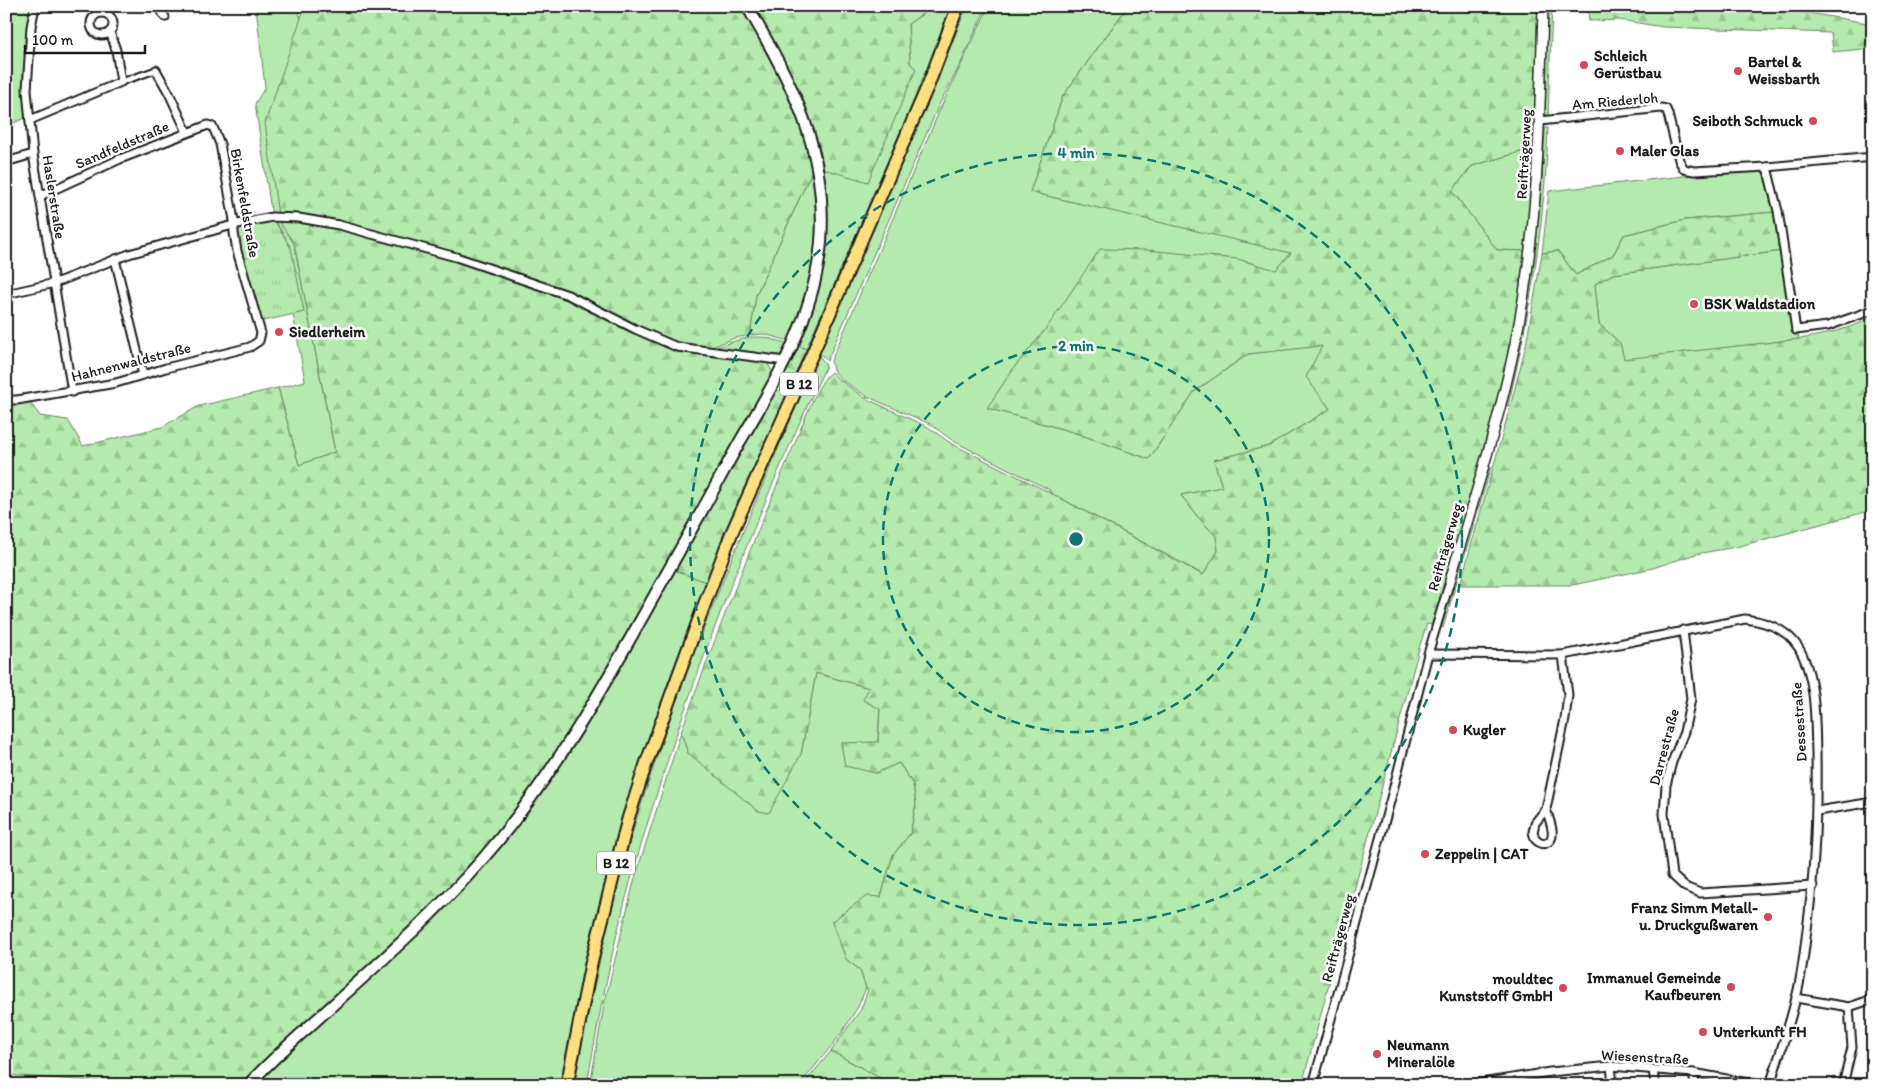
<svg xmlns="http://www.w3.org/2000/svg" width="1879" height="1091" font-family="Itim,sans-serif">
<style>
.grass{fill:#b4eaad;stroke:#688364}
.forest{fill:url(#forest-firs);stroke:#688364}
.park{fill:url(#park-tufts);stroke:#688364}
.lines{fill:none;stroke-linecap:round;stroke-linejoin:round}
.pedestrian-casing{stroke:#1c1c1c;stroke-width:9}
.minor-casing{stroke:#1c1c1c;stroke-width:11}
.tertiary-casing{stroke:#1c1c1c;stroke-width:12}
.secondary-casing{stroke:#1c1c1c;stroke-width:14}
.trunk-casing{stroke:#1c1c1c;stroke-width:15}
.pedestrian{stroke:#fff;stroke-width:5}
.minor{stroke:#fff;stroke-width:7}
.tertiary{stroke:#fff;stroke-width:9}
.secondary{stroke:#fff;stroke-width:10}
.trunk{stroke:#ffdf80;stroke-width:11}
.ring{fill:none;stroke:#0f766e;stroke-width:2.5;stroke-dasharray:9 6}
.poi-dot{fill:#d1495b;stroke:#fff;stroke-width:2}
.labels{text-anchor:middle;stroke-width:5;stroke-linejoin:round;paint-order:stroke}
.shield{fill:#fff;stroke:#606060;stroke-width:1}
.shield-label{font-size:14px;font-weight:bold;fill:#1c1c1c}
.poi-label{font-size:15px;font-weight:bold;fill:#1c1c1c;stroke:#fff;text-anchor:start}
.street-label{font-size:15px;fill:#1c1c1c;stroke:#fff}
.centre{fill:#0f766e;stroke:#fff;stroke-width:2.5}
.ring-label{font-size:15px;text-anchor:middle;font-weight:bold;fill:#0f766e;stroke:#fff;stroke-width:5;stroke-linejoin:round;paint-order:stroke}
</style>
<defs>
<pattern id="forest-firs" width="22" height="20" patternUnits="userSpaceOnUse" patternTransform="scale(1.25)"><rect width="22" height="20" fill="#b4eaad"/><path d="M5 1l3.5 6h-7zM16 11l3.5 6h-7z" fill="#9ac894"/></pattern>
<pattern id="park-tufts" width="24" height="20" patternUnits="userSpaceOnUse" patternTransform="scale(1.25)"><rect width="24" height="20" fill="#b4eaad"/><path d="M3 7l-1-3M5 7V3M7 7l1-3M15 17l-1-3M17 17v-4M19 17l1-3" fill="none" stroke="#9ac894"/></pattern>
</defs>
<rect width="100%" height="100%" fill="#fff"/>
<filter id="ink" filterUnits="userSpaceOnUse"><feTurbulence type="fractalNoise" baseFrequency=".02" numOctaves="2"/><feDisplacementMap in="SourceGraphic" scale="10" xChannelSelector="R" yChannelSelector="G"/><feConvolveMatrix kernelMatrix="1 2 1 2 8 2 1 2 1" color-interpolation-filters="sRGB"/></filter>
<g filter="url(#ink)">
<g class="grass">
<polygon points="6,6 33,6 28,117 6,126"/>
<polygon points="302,6 299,15 301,16 279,222 294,243 335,452 299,465 278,388 305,381 293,314 303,312 285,236 272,217 255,104 265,87 256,7"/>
<polygon points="934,6 951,6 923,80 806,349 799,346 820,277 822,168 910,63 908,24"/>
<polygon points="967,6 987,6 960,65 940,103 827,361 823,356 819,354 935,85"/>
<polygon points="989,6 1128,6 1063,96 1030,192 1291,252 1276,271 1237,259 1046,329 1013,369 988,408 1073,432 1149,459 1194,392 1248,354 1322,345 1330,409 1269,446 1214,460 1222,487 1181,495 1198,517 1216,536 1218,551 1204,575 1049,492 1050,490 953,441 930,424 866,396 842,380 833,370 831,361 942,105"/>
<polygon points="1548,6 1552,6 1548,117 1545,117"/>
<path d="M 1545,128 L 1548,128 C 1545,222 1530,314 1508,406 L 1505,405 C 1527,311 1541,224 1545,128 Z"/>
<polygon points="1534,148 1527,251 1497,250 1452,191 1472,166"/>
<path d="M 814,166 C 819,201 820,240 813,275 C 809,297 799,320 792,342 L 764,334 L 750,335 L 756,295 Z"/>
<polygon points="1765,170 1775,212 1685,220 1624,235 1613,255 1576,275 1558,251 1542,253 1549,191 1693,175"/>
<polygon points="1782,251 1799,339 1624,360 1620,343 1599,324 1595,284 1613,274"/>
<polygon points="750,337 764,337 790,344 784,355 760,355 714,348 735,341"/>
<path d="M 818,356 L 821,358 L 826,366 C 748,531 681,704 631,879 C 612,947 599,1016 587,1085 L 573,1085 C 592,997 609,907 636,821 C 685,662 752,509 818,356 Z"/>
<polygon points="1488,466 1491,467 1443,628 1441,627"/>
<polygon points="674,570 706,582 669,680 623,817 585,963 561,1085 253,1085 526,813 555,771"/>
<polygon points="816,673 870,688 880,709 876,773 899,763 913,784 916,804 910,834 893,855 881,897 832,921 846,959 860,970 866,988 858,1007 841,1034 800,1085 590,1085 604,1005 634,881 681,732 688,753 801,754"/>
<polygon points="831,1051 893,1085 803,1085"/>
</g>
<g class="forest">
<polygon points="305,6 934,6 908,24 910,63 916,69 868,182 814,166 756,295 750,335 735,338 707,349 767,362 774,374 666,567 551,767 476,862 375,962 243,1085 110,1085 104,1082 6,1075 6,538 11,537 13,531 11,523 6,521 8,510 6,505 6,401 29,401 40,416 68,420 83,446 162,427 199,406 278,388 299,465 335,452 294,243 279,222 265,123"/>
<path d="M 1128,6 L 1538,6 L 1534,148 L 1472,166 L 1452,191 L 1497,250 L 1527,251 C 1521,282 1517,314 1511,345 C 1490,439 1462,533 1433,625 L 1427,624 L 1420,645 L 1302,1085 L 893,1085 L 831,1051 L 861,1009 L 868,989 L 866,988 L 860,970 L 846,959 L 832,921 L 867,896 L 881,897 L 893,855 L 910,834 L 916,804 L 913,784 L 899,763 L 876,773 L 845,766 L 841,743 L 878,742 L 880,709 L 863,700 L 869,688 L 816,673 L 801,754 L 769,813 L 758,811 L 688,753 L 681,732 C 716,635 753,540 794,445 C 801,429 818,380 831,372 L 841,381 L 865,398 L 928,427 L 952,444 L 1049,492 L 1203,575 L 1218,551 L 1216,536 L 1198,517 L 1181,495 L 1222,487 L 1214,460 L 1269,446 L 1330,409 L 1306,377 L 1322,346 L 1248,354 L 1194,392 L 1149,459 L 1073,432 L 987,408 L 1013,369 L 1046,329 L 1100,249 L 1147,250 L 1237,259 L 1276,270 L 1291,253 L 1030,192 L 1063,96 Z"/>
<polygon points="1588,6 1803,6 1803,12 1873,24 1873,48 1833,52 1831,33 1663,27 1619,20 1589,21"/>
<path d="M 1775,212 L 1782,251 L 1613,274 L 1595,284 L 1599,324 L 1620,343 L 1624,359 L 1799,339 C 1825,335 1849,329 1873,317 L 1873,510 L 1736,547 L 1696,554 L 1653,568 L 1573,585 L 1460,585 L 1510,407 L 1526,345 L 1542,253 L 1558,251 L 1576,275 L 1613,255 L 1624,235 L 1685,220 Z"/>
<polygon points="799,346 806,349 706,582 674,570 790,364"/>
</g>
<polygon class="park" points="272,217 291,248 304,312 258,322 233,225"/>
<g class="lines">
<defs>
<polyline id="pedestrian" points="121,82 156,70"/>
<g id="minor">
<polyline points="35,6 31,27 27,90 33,154 72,392"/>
<polyline points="158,6 165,17"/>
<circle cx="102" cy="24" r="11"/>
<polyline points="156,70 169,93 187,132"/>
<polyline points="30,120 121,82 116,50 110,32"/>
<polyline points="1540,121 1661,108 1666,109 1668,114 1679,160 1684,169 1694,171 1767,167"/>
<polyline points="1873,157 1767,167 1778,211 1796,330 1828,326 1873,310"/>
<polyline points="6,162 33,154"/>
<polyline points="115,259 143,375"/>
<polyline points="6,294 55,283 129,254 233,225 272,217 299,218 339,225 456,257 568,295 635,329 677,347 785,361"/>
<polyline points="6,400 17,400 116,383 166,368 250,347 259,341 261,333 237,251 234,233 234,220 220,144 213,127 208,125 120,159 40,196"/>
<polyline points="1683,630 1691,699 1684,732 1672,762 1666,785 1664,814 1672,875 1685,887 1700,893 1813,886"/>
<path d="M 1428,654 L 1563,655 L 1745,619 C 1770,622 1792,631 1803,656 C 1816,685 1815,721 1816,753 C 1817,813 1815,870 1807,930 C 1804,953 1802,976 1796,998 C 1789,1027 1779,1056 1770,1085"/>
<path d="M 1546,809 C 1548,817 1559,839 1546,843 C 1542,845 1538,842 1535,839 L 1533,832 L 1535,823 L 1546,809 L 1565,719 L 1568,695 L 1563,655"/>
<polyline points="1817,811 1873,802"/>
<polyline points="1796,998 1849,1007 1873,999"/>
<polyline points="1611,1066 1613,1085"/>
<polyline points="1653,1069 1655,1085"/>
<polyline points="1693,1073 1695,1085"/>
<polyline points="1313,1085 1391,798 1428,654 1450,581"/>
<polyline points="1469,1085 1550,1072 1611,1066 1693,1073 1760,1085"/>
<polyline points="1843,1085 1852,1047 1849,1007"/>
</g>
<path id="tertiary" d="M 1450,581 C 1472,503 1499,423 1515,344 C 1538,233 1540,120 1543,6"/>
<path id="secondary" d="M 248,1085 C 268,1063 291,1043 313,1023 C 370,971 430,919 481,861 C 569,760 629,639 695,523 C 711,495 726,466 742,438 C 778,378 815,314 821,242 C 828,150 792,83 747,6"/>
<polyline id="trunk" points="567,1085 591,964 628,819 646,764 703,608 732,532 814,350 929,83 958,6"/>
</defs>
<use href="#pedestrian" class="pedestrian-casing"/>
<use href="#minor" class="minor-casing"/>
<use href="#tertiary" class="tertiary-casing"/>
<use href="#secondary" class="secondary-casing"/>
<use href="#trunk" class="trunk-casing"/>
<use href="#pedestrian" class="pedestrian"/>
<use href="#minor" class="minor"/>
<use href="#tertiary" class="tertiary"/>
<use href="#secondary" class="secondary"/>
<use href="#trunk" class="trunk"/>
</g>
</g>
<g class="ring">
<circle cx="1076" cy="539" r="193"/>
<circle cx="1076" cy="539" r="386"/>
</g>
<g class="poi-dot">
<circle cx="1584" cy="65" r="5"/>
<circle cx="1738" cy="71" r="5"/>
<circle cx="1813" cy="121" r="5"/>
<circle cx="1620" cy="151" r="5"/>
<circle cx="1694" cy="304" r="5"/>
<circle cx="279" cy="332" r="5"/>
<circle cx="1453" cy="730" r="5"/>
<circle cx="1425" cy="854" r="5"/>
<circle cx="1768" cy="917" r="5"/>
<circle cx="1731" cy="987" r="5"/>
<circle cx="1563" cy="988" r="5"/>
<circle cx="1703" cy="1032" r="5"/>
<circle cx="1377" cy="1054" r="5"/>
</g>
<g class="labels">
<g class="shield">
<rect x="780" y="372.5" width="38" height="23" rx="4"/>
<rect x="597" y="851.5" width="38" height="23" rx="4"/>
</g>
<g class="shield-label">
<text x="799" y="389">B 12</text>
<text x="616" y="868">B 12</text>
</g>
<g class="poi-label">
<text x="1594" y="61">Schleich<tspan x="1594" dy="17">Gerüstbau</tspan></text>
<text x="1748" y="67">Bartel &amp;<tspan x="1748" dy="17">Weissbarth</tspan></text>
<text x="1803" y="126" text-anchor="end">Seiboth Schmuck</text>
<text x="1630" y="156">Maler Glas</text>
<text x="1704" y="309">BSK Waldstadion</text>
<text x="289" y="337">Siedlerheim</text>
<text x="1463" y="735">Kugler</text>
<text x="1435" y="859">Zeppelin | CAT</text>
<text x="1758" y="913" text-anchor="end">Franz Simm Metall-<tspan x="1758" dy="17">u. Druckgußwaren</tspan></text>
<text x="1721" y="983" text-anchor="end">Immanuel Gemeinde<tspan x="1721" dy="17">Kaufbeuren</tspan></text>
<text x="1553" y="984" text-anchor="end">mouldtec<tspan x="1553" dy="17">Kunststoff GmbH</tspan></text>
<text x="1713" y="1037">Unterkunft FH</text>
<text x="1387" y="1050">Neumann<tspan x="1387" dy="17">Mineralöle</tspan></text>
</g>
<g class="street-label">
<text transform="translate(1615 101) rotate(-5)" y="5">Am Riederloh</text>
<text transform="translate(122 145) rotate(-23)" y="5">Sandfeldstraße</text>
<text transform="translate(1524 154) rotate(-87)" y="5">Reifträgerweg</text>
<text transform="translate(54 197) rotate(81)" y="5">Haslerstraße</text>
<text transform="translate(245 203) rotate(80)" y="5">Birkenfeldstraße</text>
<text transform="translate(131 362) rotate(-14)" y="5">Hahnenwaldstraße</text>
<text transform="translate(1445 547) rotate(-74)" y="5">Reifträgerweg</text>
<text transform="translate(1799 722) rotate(-94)" y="5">Dessestraße</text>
<text transform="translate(1664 747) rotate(-75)" y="5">Darrestraße</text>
<text transform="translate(1338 938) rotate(-75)" y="5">Reifträgerweg</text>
<text transform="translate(1645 1057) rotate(3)" y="5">Wiesenstraße</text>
</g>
</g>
<circle cx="1076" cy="539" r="8" class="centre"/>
<g class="ring-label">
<text x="1076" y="158">4 min</text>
<text x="1076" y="351">2 min</text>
</g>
<rect width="1879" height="1091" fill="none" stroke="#fff" stroke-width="25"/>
<rect x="12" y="12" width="1854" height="1066" fill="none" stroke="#1c1c1c" stroke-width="2" filter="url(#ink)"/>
<path d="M25 45v8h120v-8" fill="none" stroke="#1c1c1c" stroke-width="2.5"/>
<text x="32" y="45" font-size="15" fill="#1c1c1c" stroke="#ffffff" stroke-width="4" paint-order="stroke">100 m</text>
</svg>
